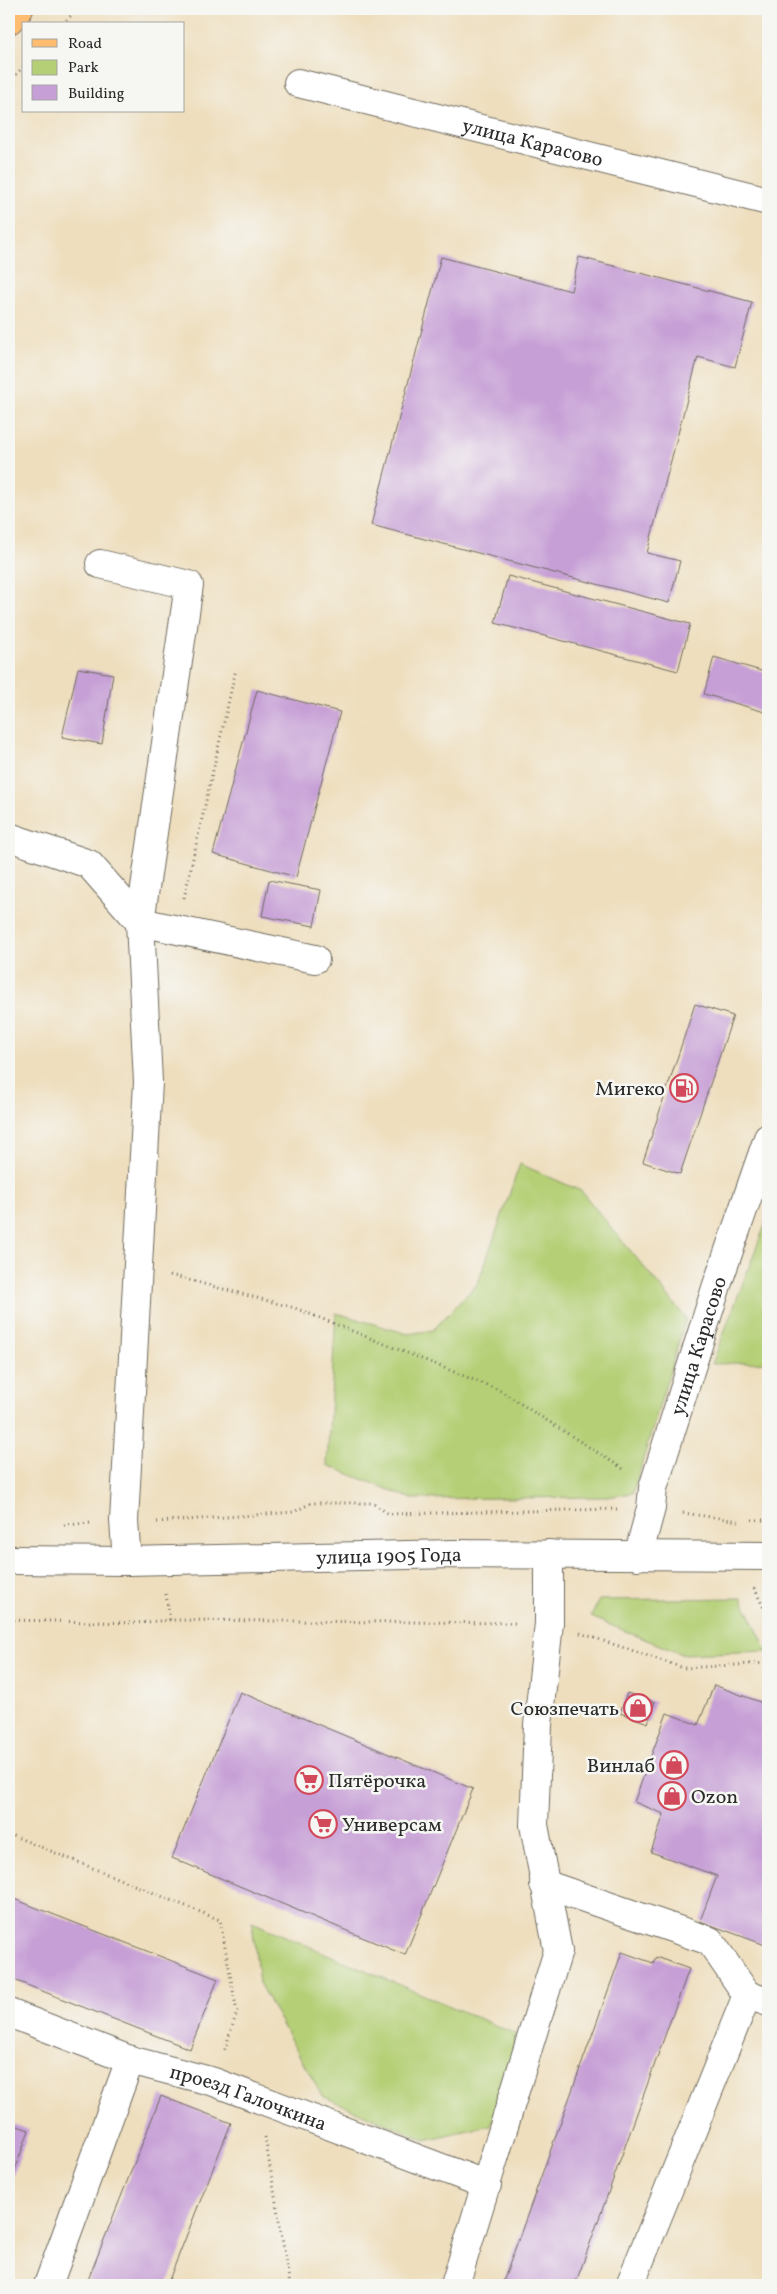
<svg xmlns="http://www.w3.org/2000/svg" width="777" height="2294" font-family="Vollkorn,serif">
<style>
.green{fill:#b4cf75;stroke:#707d50}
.building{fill:#c69fd6}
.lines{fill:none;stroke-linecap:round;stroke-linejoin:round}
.minor-casing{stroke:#6f6a5e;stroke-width:30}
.major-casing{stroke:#6f6a5e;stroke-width:30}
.path{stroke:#6f6a5e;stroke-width:3;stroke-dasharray:1 4;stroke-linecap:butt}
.minor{stroke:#fff;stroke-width:28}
.major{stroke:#febc70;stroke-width:28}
.labels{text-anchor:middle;stroke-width:5;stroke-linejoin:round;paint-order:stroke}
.street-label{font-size:20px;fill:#2b2b2b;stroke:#f6f6f2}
.poi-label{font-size:20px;fill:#2b2b2b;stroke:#f6f6f2;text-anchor:end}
</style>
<rect width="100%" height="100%" fill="#f6f6f2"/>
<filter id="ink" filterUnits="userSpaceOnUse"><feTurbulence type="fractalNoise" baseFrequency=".02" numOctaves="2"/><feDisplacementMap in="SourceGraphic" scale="10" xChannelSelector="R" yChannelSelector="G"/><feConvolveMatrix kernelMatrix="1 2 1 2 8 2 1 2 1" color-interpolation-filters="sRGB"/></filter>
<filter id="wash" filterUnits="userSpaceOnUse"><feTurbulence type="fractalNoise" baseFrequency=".0096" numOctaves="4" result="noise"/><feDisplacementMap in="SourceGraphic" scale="20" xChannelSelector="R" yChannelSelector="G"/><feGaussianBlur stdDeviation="1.12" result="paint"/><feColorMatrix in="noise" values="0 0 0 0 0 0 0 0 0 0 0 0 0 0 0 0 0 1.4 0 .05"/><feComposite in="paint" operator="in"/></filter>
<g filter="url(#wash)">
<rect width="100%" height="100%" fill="#eedebd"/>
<g class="green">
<polygon points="520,1164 581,1191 686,1318 633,1493 607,1497 412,1499 327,1465 336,1313 408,1334 433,1330 478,1283"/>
<polygon points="768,1217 768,1362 712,1364"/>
<polygon points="742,1598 767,1651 681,1654 591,1617 599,1600"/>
<polygon points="252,1922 518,2035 491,2125 425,2140 322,2096 259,1983"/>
</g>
<g id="blocks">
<g class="building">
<polygon points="441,257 571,291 579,257 752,302 735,367 698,357 647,553 680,561 669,603 371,525"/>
<polygon points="508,576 690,624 678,671 495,623"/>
<polygon points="714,657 768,673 768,713 704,694"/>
<polygon points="78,668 113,674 102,744 62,737"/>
<polygon points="257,690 340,712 296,877 213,854"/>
<polygon points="269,880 321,890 314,926 262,916"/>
<polygon points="695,1004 733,1016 680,1174 643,1162"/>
<polygon points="9,1051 14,1051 12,1099 9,1099"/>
<polygon points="714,1685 768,1705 768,1854 766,1861 768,1861 768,1946 700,1921 717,1876 651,1852 664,1814 634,1802 667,1713 698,1725"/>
<polygon points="240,1692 473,1789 405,1955 172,1858"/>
<polygon points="627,1693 655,1702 648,1723 620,1713"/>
<polygon points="9,1897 218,1979 190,2049 9,1978"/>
<polygon points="622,1952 653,1963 656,1957 689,1969 575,2285 502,2285"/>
<polygon points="161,2096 231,2123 167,2285 86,2285"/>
<polygon points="9,2123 29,2130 11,2181 9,2180"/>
</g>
</g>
</g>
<g filter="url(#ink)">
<use href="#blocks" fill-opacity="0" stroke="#6f6a5e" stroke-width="1"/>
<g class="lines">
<defs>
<g id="minor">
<path id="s1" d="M 298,83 L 768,201"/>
<polyline points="100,564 189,585 140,922 148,1082 124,1521 127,1561"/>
<polyline points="9,837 89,864 140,922 315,959"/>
<path id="s2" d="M 638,1556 L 651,1508 L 653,1488 L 717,1285 L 768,1138"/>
<path id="s3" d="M 9,1560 L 127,1561 L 454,1554 L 768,1556"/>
<polyline points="544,1884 710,1941 747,1995"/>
<path id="s4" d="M 9,2013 L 130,2060 L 214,2082 L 487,2185"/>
<polyline points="48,2285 130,2060"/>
<polyline points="455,2285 558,1951 534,1825 538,1725 549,1623 549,1554"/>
<polyline points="630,2285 747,1995 768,2002"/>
</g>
<polyline id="major" points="9,20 19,9"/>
</defs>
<use href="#minor" class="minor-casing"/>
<use href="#major" class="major-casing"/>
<g class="path">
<polyline points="63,24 77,9"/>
<polyline points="9,82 24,66"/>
<polyline points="184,898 236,669"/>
<polyline points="170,1275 295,1308 499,1390 625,1470"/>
<polyline points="683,1513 739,1521"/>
<polyline points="752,1520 768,1520"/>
<polyline points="157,1522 294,1512 311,1503 372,1503 389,1514 617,1509"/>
<polyline points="64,1525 91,1523"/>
<polyline points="754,1588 768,1616"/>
<polyline points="166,1594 170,1620"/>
<polyline points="9,1620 135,1623 170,1620 516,1623"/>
<polyline points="580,1633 684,1668 768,1663"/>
<polyline points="9,1834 220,1920 237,2012 224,2052"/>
<polyline points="265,2137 290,2285"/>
</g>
<use href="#minor" class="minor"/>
<use href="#major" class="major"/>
</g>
</g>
<defs>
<symbol id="fuel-ring" viewBox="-11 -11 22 22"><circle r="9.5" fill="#f6f6f2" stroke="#d1495b" stroke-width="1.5"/><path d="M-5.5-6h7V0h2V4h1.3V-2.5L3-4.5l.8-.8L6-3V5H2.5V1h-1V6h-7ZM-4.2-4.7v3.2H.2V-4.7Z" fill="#d1495b"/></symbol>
<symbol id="shop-ring" viewBox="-11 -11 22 22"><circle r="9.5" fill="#f6f6f2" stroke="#d1495b" stroke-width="1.5"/><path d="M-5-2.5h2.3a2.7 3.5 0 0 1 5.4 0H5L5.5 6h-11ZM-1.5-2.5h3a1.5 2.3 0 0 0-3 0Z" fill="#d1495b"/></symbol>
<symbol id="supermarket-ring" viewBox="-11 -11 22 22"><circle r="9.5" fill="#f6f6f2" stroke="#d1495b" stroke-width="1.5"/><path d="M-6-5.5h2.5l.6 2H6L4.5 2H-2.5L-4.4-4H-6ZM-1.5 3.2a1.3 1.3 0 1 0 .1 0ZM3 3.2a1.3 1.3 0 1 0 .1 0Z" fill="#d1495b"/></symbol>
</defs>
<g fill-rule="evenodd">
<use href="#fuel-ring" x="668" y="1072" width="32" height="32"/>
<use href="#shop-ring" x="622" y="1692" width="32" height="32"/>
<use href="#shop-ring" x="658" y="1749" width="32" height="32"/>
<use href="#supermarket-ring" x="293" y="1764" width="32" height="32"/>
<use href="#shop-ring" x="656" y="1780" width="32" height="32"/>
<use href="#supermarket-ring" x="307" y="1808" width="32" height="32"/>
</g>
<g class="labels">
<g class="street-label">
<text dy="7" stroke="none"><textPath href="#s1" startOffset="242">улица Карасово</textPath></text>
<text dy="7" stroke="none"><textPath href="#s2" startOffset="219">улица Карасово</textPath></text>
<text dy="7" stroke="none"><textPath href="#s3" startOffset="380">улица 1905 Года</textPath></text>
<text dy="7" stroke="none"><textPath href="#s4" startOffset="254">проезд Галочкина</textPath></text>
</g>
<g class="poi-label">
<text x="665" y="1095">Мигеко</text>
<text x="619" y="1715">Союзпечать</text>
<text x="655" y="1772">Винлаб</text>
<text x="328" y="1787" text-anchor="start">Пятёрочка</text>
<text x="691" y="1803" text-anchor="start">Ozon</text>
<text x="342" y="1831" text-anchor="start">Универсам</text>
</g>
</g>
<rect width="777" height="2294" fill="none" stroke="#f6f6f2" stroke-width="30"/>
<rect x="22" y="22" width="162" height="90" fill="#f6f6f2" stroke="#a5a5a2"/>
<rect x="32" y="39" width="25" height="8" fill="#febc70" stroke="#a5a5a2"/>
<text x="68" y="48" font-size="15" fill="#2b2b2b">Road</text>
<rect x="32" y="60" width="25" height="15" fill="#b4cf75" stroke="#a5a5a2"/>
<text x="68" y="72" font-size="15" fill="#2b2b2b">Park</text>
<rect x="32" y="85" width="25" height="15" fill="#c69fd6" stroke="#a5a5a2"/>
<text x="68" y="98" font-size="15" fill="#2b2b2b">Building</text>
</svg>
